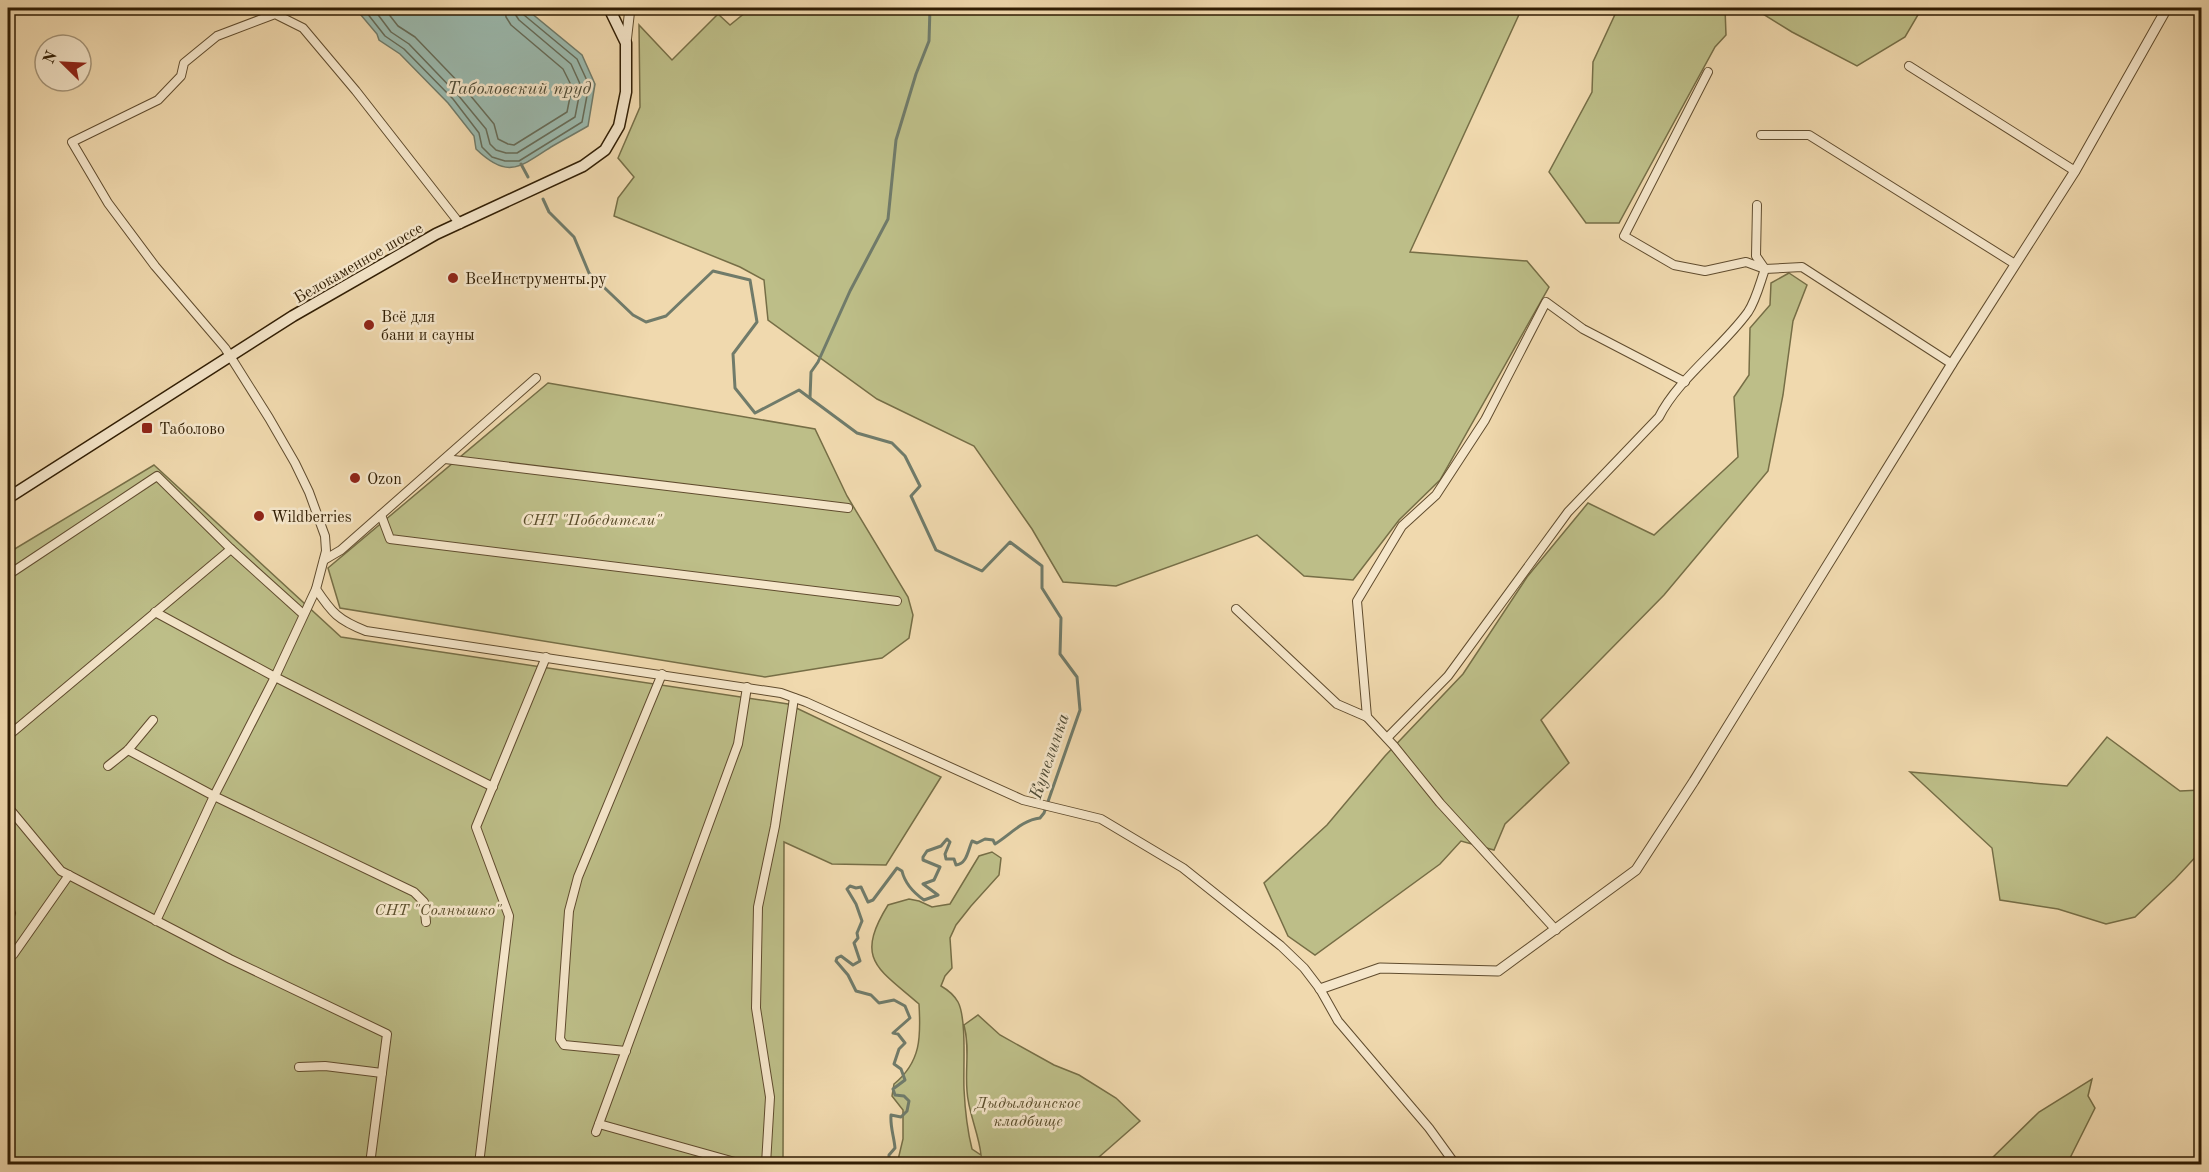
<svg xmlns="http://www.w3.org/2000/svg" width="2209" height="1172" font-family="'Old Standard TT',serif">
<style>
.green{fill:#bdbe88;stroke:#766e46;stroke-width:1.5}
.water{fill:#9bbaaf;stroke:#707b6a;stroke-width:1.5}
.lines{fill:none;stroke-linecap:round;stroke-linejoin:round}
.shore{stroke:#666c59;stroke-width:1.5}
.stream{stroke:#707b6a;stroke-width:3}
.minor-casing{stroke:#604c2e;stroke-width:10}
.tertiary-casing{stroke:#604c2e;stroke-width:11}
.secondary-casing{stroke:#301d03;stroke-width:13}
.minor{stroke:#f5e6ca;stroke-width:8}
.tertiary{stroke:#f5e6ca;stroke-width:9}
.secondary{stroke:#f5e6ca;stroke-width:10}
.poi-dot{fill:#8f2418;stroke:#f5e6ca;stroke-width:2}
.labels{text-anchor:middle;stroke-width:5;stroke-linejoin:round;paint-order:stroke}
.street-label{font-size:16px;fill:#301d03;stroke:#f5e6ca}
.poi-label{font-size:16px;fill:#301d03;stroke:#f5e6ca;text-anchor:start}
.park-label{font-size:16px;font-style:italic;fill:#5a4d2b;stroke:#f5e6ca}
.water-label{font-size:18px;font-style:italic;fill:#504c37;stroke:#f5e6ca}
</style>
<rect width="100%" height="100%" fill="#f0d9ae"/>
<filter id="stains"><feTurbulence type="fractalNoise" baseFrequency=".00333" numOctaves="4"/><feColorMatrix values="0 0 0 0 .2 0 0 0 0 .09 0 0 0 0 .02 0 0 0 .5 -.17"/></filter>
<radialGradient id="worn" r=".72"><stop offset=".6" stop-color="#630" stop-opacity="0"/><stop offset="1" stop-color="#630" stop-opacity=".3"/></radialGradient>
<g class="green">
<polygon points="751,8 1522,8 1410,252 1527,261 1549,287 1440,480 1399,520 1353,580 1304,576 1257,535 1116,586 1063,582 1032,529 974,446 877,399 768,320 764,280 740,267 614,216 618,198 634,177 618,158 640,107 639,25 672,60 718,14 730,25"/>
<polygon points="1618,8 1725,8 1726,35 1715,47 1619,223 1586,223 1549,172 1592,92 1593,62"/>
<polygon points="1759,8 1922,8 1905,37 1857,66 1792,32 1758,11"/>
<polygon points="1789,273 1807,285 1793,321 1783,395 1768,471 1664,595 1541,720 1569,763 1505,824 1494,850 1461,841 1440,864 1315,955 1288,936 1264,883 1327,825 1385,756 1463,674 1527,577 1588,503 1654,535 1738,457 1734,397 1749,375 1750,328 1770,305 1771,283"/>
<polygon points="548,383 815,429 847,496 908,597 913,615 909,638 882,658 765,677 340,608 328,568"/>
<polygon points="154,465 341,637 788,704 941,777 886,865 832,864 784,842 783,1164 8,1164 8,553"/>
<polygon points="2107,737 2180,791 2201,790 2202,850 2175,879 2135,917 2106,924 2058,909 2000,900 1992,848 1910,772 2067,786"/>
<path d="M 992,852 L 1001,858 L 999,875 L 971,906 L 956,925 L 950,938 L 952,968 L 945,976 L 941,986 C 948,990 954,995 958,1002 C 967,1019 963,1069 964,1089 C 965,1110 967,1129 972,1149 L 981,1155 C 979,1134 968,1112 967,1091 C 965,1068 970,1047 964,1025 L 978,1015 L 1000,1035 L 1054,1065 L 1079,1075 L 1116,1098 L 1140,1121 L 1091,1164 L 897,1164 L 903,1139 L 903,1110 L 892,1096 L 894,1084 C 921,1062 921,1037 919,1004 C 878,968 854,960 888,905 L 909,899 L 919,901 L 932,907 L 950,904 L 979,856 Z"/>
<polygon points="2092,1079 2088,1096 2095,1108 2067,1164 1986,1164 2039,1112"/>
</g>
<path class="water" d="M 355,8 L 525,8 L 582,55 L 595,84 L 588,126 C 576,133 563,140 551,147 C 519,168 507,179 476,149 L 474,136 L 448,103 L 400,54 L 379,40 L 377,34 Z"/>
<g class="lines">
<g class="shore">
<polyline points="363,8 385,36 404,49 453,99 479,133 482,147 492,157 505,161 519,161 582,122 589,85 577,59 524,15 522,8"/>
<polyline points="373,8 391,32 409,44 458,95 486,129 490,144 496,150 506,153 517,153 575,117 581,86 571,64 519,20 515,14 514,8"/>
<polyline points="384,8 398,26 415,37 465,89 494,124 498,139 508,144 514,145 567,112 572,87 563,69 511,25 506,17 505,8"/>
</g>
<g class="stream">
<polyline points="521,164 528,177"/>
<path d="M 543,199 L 549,212 L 574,237 L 589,273 L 633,315 L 646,322 L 666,316 L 713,271 L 750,280 L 757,322 L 733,354 L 735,388 L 755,413 L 799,390 L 857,433 L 892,443 L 905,456 L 920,486 L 911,496 L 936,550 L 982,571 L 1010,542 L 1042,566 L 1042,588 L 1061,618 L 1060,654 L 1077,677 L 1080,710 L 1044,813 L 1040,818 C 1022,820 1010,835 995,844 L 993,840 L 985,839 L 977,843 L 972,841 C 968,850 967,864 956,865 L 954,859 L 946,859 L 945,854 L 950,842 L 947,839 L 941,846 L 927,851 L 923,857 L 923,860 L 940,867 L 934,880 L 923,884 L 938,895 L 924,900 C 914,893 905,884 902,871 L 897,868 L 873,900 L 868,902 L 861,887 L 856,888 L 850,886 L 847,889 L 856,904 L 862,921 L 857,933 L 858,938 L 854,943 L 860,961 L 853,965 L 841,956 L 837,958 L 836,961 L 848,975 L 856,991 L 871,995 L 879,1003 L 894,1000 L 905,1006 L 910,1018 L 893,1033 L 898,1034 L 905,1043 L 899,1049 L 894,1064 L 901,1069 L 905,1080 L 893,1089 L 895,1095 L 904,1096 L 909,1101 L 907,1111 L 901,1117 L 891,1115 C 890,1127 894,1136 895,1148 L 889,1155 L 889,1164"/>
<polyline points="810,398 811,372 818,362 850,291 888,219 896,140 916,74 929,41 930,8"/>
</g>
<defs>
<g id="minor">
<polyline points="1909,66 2075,171"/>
<polyline points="1708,72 1624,236 1674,265 1705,271 1746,262 1765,269 1802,267 1952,364"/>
<polyline points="1761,135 1809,135 2015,264"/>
<path d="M 460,224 L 356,91 L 303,28 L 275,14 L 217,36 L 184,63 L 181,76 L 158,100 L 72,142 L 108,203 L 155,266 L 225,348 L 269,418 L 295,463 L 309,492 L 325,536 L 326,551 L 316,589 C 332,613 338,620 366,631 L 781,693 L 806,702 L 1023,800 L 1101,819 L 1183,868 L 1281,946 L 1304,968 L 1320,989 L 1338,1021 L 1429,1128 L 1455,1164"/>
<polyline points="445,459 848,508"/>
<polyline points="381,515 390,539 897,601"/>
<polyline points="324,560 341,550 536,378"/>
<polyline points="8,575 157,476 231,549 303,614"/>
<polyline points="1236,609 1337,704 1367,717"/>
<polyline points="155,612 275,677 493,787"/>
<polyline points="8,736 231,549"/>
<path d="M 1387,738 L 1448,676 L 1568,512 L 1659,417 C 1678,379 1722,348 1748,312 C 1756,300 1760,283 1765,269 L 1756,256 L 1757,205"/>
<polyline points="128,750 214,796 414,892 424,902 426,922"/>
<polyline points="108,766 128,750 153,720"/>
<polyline points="8,807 61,871 230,959 387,1034 370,1164"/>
<polyline points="8,908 11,913 8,921"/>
<polyline points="156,921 214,796 275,677 316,589"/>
<polyline points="1556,930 1440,803 1394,746 1367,717 1357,601 1402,526 1436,495 1485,420 1546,302 1583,329 1685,382"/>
<polyline points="13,955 69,875"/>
<polyline points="626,1051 564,1045 560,1039 569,911 578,877 662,674"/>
<polyline points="299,1067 325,1066 382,1073"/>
<polyline points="599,1124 742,1164"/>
<polyline points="596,1132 738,744 747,687"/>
<polyline points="479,1164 509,916 476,827 546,657"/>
<polyline points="766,1164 770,1097 756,1008 758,907 775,826 794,698"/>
</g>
<g id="tertiary">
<polyline points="626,43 630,8"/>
<polyline points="1320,989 1380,968 1498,971 1636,870 1694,781 1953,362 2075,171 2167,8"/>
</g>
<polyline id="secondary" points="8,498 293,316 436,234 583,166 605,150 619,126 626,92 626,43 609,8"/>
</defs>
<use href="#minor" class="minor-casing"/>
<use href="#tertiary" class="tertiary-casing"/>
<use href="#secondary" class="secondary-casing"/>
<use href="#minor" class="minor"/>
<use href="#tertiary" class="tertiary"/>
<use href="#secondary" class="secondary"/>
</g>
<g class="poi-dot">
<circle cx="453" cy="278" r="6"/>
<circle cx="369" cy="325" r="6"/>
<rect x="141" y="422" width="12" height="12" rx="3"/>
<circle cx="355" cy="478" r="6"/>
<circle cx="259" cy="516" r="6"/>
</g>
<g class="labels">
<g class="street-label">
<text transform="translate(358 262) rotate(-30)" y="6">Белокаменное шоссе</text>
</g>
<g class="poi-label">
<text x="465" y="284">ВсеИнструменты.ру</text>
<text x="381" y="322">Всё для<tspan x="381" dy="18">бани и сауны</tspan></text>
<text x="159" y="434">Таболово</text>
<text x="367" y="484">Ozon</text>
<text x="271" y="522">Wildberries</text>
</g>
<g class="park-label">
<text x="592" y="525">СНТ "Победители"</text>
<text x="438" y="915">СНТ "Солнышко"</text>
<text x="1028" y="1108">Дыдылдинское<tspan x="1028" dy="18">кладбище</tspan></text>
</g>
<g class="water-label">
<text x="519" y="94">Таболовский пруд</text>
<text transform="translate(1049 756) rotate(-71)" y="6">Купелинка</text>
</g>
</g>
<rect width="2209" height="1172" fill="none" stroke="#f0d9ae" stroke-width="30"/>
<rect x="9" y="9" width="2191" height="1154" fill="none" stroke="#301d03" stroke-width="3"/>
<rect x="15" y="15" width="2179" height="1142" fill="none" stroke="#301d03" stroke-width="1.5"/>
<g transform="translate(63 63) rotate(294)"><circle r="28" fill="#f5e6ca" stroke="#a6967a" stroke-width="1.5"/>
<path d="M0-4.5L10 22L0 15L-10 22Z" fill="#8f2418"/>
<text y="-9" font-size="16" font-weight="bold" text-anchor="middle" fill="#301d03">N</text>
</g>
<rect width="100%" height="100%" filter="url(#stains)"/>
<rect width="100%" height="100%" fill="url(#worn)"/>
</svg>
